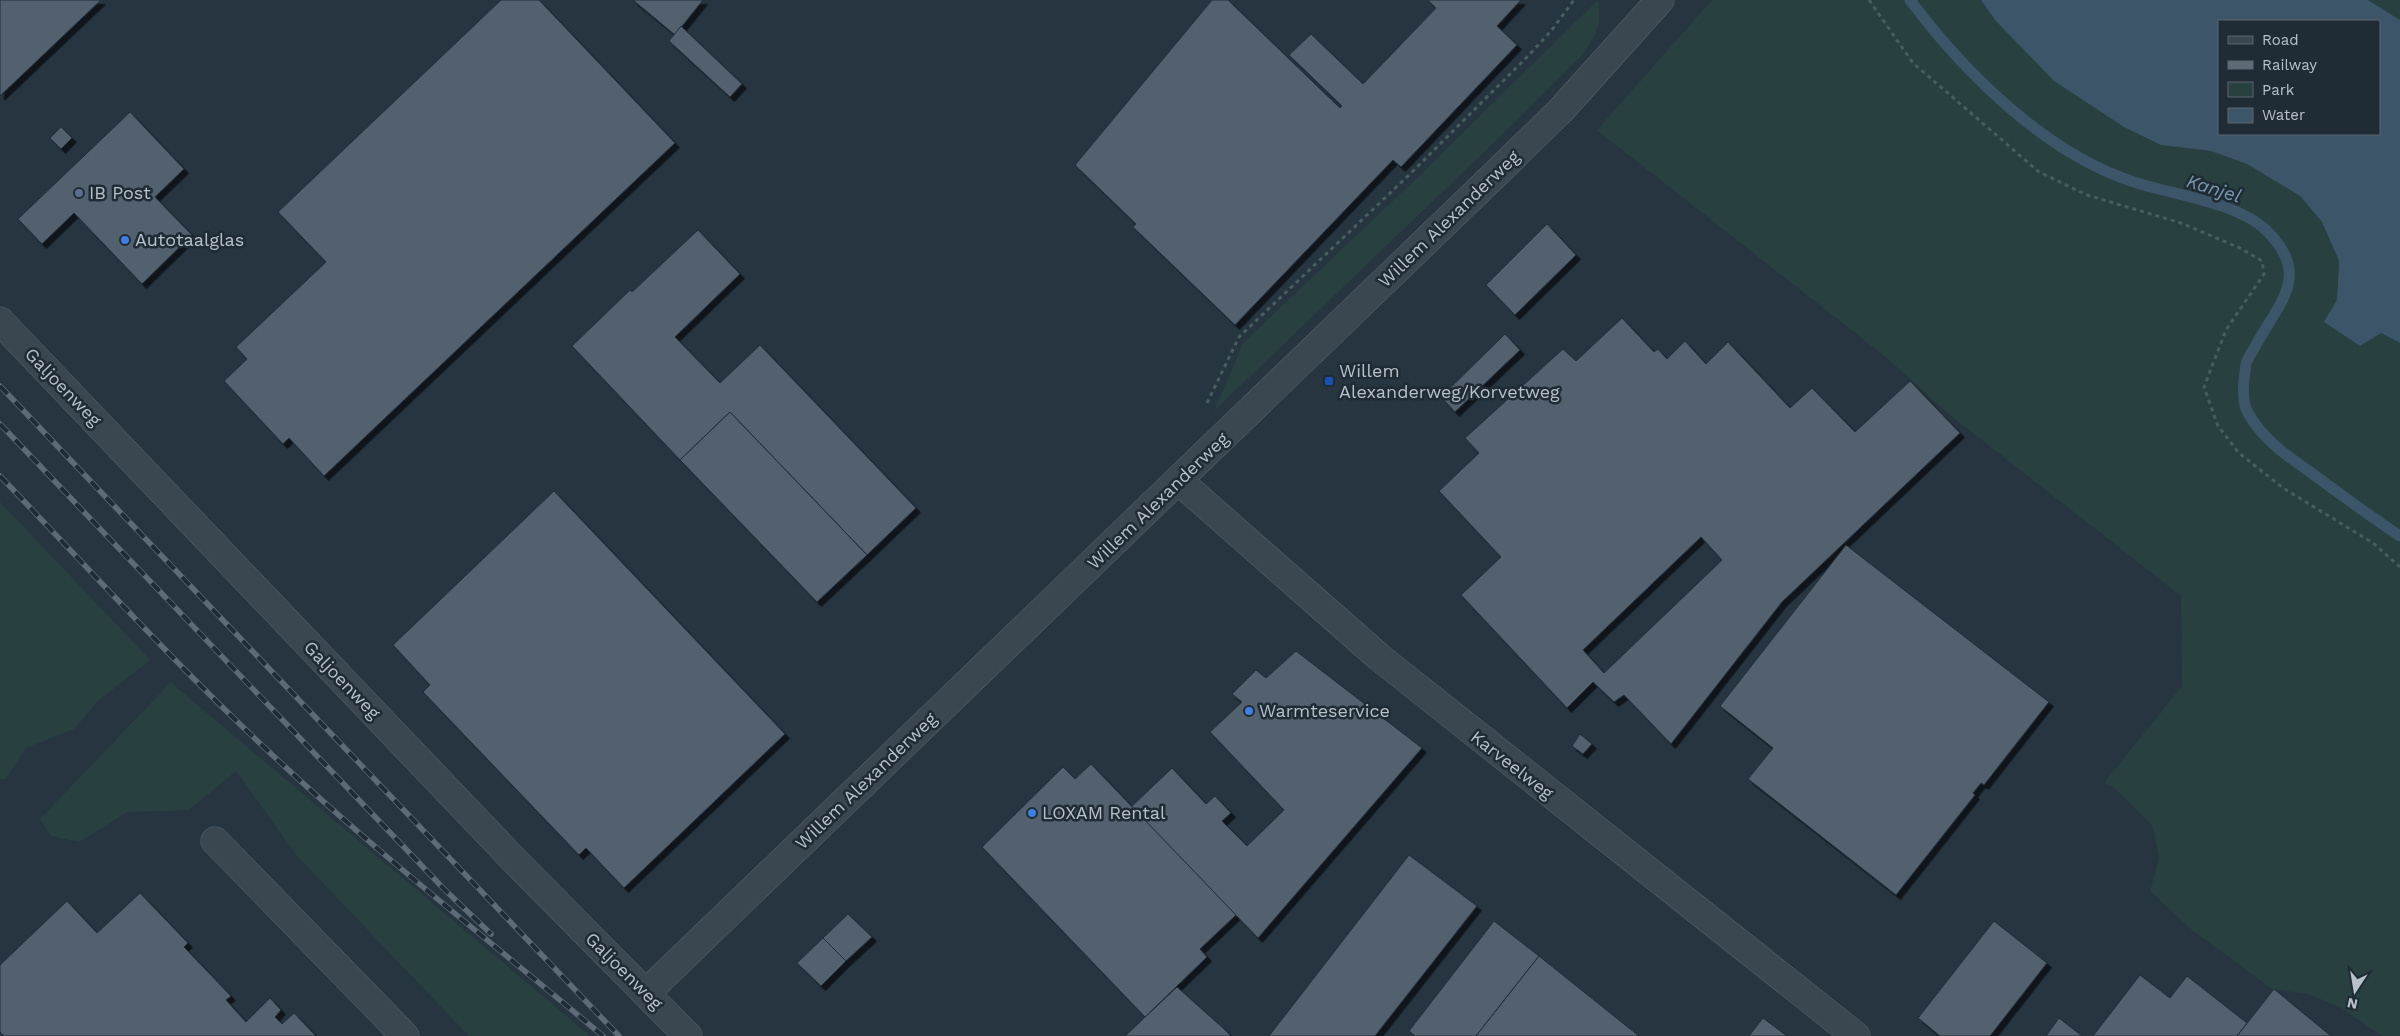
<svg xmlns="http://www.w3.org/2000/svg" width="2400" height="1036" font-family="'Work Sans',sans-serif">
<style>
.green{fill:#284140}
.water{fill:#3c5568;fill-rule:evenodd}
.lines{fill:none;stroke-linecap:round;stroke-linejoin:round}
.stream{stroke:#3c5568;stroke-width:11}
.building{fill:#52606d;stroke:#212d37;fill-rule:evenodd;filter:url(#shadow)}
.minor-casing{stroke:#58646d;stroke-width:29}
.path{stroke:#485e5e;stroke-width:3;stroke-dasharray:4 4;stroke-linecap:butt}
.minor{stroke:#3a4650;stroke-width:28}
.rail-casing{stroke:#5d6b76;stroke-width:5.5}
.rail{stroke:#1f2b35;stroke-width:4;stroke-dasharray:11;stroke-linecap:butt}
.service-dot{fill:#5c6f8a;stroke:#1f2b35;stroke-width:2}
.shop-dot{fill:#3f7fe0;stroke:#1f2b35;stroke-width:2}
.transit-dot{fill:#1a4fb4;stroke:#1f2b35;stroke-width:2}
.labels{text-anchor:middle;stroke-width:5;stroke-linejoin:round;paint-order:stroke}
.poi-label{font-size:18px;fill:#b7c1ca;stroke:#1f2b35;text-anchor:start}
.street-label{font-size:18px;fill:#b7c1ca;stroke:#1f2b35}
.water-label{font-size:19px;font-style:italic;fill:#7896ac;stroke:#1f2b35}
</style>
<defs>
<filter id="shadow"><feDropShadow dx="4.5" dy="4.5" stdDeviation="0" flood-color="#0009"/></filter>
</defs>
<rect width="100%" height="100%" fill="#263540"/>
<g class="green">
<path d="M 1598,0 C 1602,26 1597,34 1582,55 L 1508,129 L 1214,411 L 1243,343 L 1417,178 Z"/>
<polygon points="1712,0 1981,0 1995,20 2161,145 2211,151 2247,164 2300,196 2322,222 2339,261 2337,300 2381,333 2400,343 2400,1036 2382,1036 2340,1007 2308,994 2272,989 2192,930 2150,891 2159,859 2153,826 2113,787 2104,783 2182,686 2181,596 1950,415 1887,358 1597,130"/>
<polygon points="2368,0 2400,0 2400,20"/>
<polygon points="0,502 150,660 99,700 74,729 26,748 5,779 0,779"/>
<polygon points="171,682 176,687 590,1036 469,1036 298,857 236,771 189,810 127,812 79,842 51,836 40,819"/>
</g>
<path class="water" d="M 1981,0 L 2368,0 L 2400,20 L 2400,343 L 2381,333 L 2360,346 L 2324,322 L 2337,300 L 2339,261 L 2322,222 L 2300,196 L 2247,164 L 2211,151 L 2161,145 L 2124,127 L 2054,81 L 1995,20 ZM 2219,21 L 2379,21 L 2379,134 L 2219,134 Z"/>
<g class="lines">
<path class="stream" d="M 1910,0 C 1964,72 2046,154 2134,182 C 2173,195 2238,202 2267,231 C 2312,276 2279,302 2256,345 C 2253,351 2248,357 2246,364 C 2245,369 2245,375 2244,380 C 2243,390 2243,404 2248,413 C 2267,446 2296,461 2325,483 C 2350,501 2374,519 2400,536"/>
</g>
<g class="building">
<polygon points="0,0 101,0 0,96"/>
<polygon points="501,0 539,0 675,143 324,476 289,438 283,444 224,381 247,359 236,347 326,262 278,212"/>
<polygon points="633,0 703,0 675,35"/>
<polygon points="1212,0 1228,0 1340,108 1342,106 1289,55 1311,34 1363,84 1436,8 1428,0 1521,0 1497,26 1517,45 1401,167 1393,160 1235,325 1133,227 1136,224 1075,165"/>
<polygon points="681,26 742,84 730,97 669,41"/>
<polygon points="130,112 184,169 155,197 192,235 142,284 74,213 42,244 18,219"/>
<polygon points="61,127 72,138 61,149 50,138"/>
<polygon points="1547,224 1576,255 1515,315 1486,285"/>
<polygon points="698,230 740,274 675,337 720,383 760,345 916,508 867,555 730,412 680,460 572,346 630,290 632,292"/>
<path d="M 1622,318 L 1654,352 L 1658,349 L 1667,359 L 1685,341 L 1706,364 L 1728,342 L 1790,408 L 1812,388 L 1855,432 L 1910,381 L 1960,433 L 1782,602 L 1671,744 L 1624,695 L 1614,702 L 1593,682 L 1567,708 L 1461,595 L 1501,557 L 1439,491 L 1479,453 L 1465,438 L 1563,349 L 1576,361 ZM 1701,537 L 1722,560 L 1604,673 L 1583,650 Z"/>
<polygon points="1505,334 1520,350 1455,412 1441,397"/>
<polygon points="730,412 867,555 817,602 680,460"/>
<polygon points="554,491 785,734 624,888 586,848 579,855 423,692 430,685 393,645"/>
<polygon points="1846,545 2049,702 1984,785 1981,783 1973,793 1975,795 1896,895 1748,779 1773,748 1720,706"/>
<polygon points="1296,651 1422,748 1258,938 1131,807 1172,768 1206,804 1215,796 1231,813 1222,821 1247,846 1284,810 1210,732 1242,702 1232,694 1256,670 1266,678"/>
<polygon points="1580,734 1592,744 1583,754 1572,746"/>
<polygon points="1091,764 1236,915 1200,949 1207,957 1145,1017 982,847 1063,767 1075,779"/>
<polygon points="1409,855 1477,906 1375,1036 1269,1036"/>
<polygon points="140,893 188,943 184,947 231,996 226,1000 246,1022 270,998 281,1010 275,1017 282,1024 294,1013 316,1036 4,1036 0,1032 0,965 67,901 97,933"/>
<polygon points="848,914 872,937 846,961 823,938"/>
<polygon points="1494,921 1539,956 1476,1036 1415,1036 1409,1031"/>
<polygon points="1994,921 2047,963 1990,1036 1940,1036 1918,1018"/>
<polygon points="823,938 846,961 821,986 797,963"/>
<polygon points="1539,956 1639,1036 1476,1036"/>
<polygon points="2140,975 2170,998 2187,976 2247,1023 2237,1036 2093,1036"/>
<polygon points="1177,987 1222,1027 1231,1036 1125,1036"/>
<polygon points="2274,989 2331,1036 2237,1036"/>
<polygon points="1763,1018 1787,1036 1749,1036"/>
<polygon points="2059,1018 2082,1036 2046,1036"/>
</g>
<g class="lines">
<defs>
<g id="minor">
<polyline points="0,321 515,861 688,1036"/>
<polyline points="1179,481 1379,657 1856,1036"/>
<polyline points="215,841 405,1036"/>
<polyline points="647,992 1508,162 1562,109 1660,0"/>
</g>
</defs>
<use href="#minor" class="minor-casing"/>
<g class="path">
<polyline points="1869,0 1913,63 2039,172 2087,195 2181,223 2240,248 2262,261 2264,274 2226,330 2204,387 2218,426 2239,453 2283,488 2373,543 2400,567"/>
<polyline points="1207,403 1239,337 1409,175 1530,54 1551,31 1574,0"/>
</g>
<use href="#minor" class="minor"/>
<defs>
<g id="rail">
<polyline points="0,386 619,1036"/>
<polyline points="0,424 444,889 491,934"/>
<path d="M 0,476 C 88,568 173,662 266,749 C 373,850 490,941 603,1036"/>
</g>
</defs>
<use href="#rail" class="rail-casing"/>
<use href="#rail" class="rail"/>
</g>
<circle class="service-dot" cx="79" cy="193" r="5"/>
<g class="shop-dot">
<circle cx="125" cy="240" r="5"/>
<circle cx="1249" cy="711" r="5"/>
<circle cx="1032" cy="813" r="5"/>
</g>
<rect class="transit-dot" x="1324" y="376" width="10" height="10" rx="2.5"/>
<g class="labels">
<g class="poi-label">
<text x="89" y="199">IB Post</text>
<text x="135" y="246">Autotaalglas</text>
<text x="1339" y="377">Willem<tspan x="1339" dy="21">Alexanderweg/Korvetweg</tspan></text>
<text x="1259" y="717">Warmteservice</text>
<text x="1042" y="819">LOXAM Rental</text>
</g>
<g class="street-label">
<text transform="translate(1449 219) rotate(-44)" y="6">Willem Alexanderweg</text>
<text transform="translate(63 387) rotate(46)" y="6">Galjoenweg</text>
<text transform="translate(1158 501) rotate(-44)" y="6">Willem Alexanderweg</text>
<text transform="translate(342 680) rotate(46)" y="6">Galjoenweg</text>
<text transform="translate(1512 765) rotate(38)" y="6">Karveelweg</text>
<text transform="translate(866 781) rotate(-44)" y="6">Willem Alexanderweg</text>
<text transform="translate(624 971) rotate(45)" y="6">Galjoenweg</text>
</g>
<g class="water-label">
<text transform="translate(2214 188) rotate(17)" y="7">Kanjel</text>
</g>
</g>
<rect x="2218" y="20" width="162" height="115" fill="#1f2b35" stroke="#5c6771"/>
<rect x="2228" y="36" width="25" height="8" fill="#3a4650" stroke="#5c6771"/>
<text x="2262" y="45" font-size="15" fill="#b7c1ca">Road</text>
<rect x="2228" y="61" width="25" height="8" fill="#5d6b76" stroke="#5c6771"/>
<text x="2262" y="70" font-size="15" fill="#b7c1ca">Railway</text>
<rect x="2228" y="82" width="25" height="15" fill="#284140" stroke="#5c6771"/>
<text x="2262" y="95" font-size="15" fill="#b7c1ca">Park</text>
<rect x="2228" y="108" width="25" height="15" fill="#3c5568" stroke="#5c6771"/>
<text x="2262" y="120" font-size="15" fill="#b7c1ca">Water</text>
<g transform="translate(2355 991) rotate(192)" stroke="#1f2b35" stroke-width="4" paint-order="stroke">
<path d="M0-4L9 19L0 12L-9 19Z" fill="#b7c1ca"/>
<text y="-8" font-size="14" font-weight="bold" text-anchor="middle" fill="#b7c1ca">N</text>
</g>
</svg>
